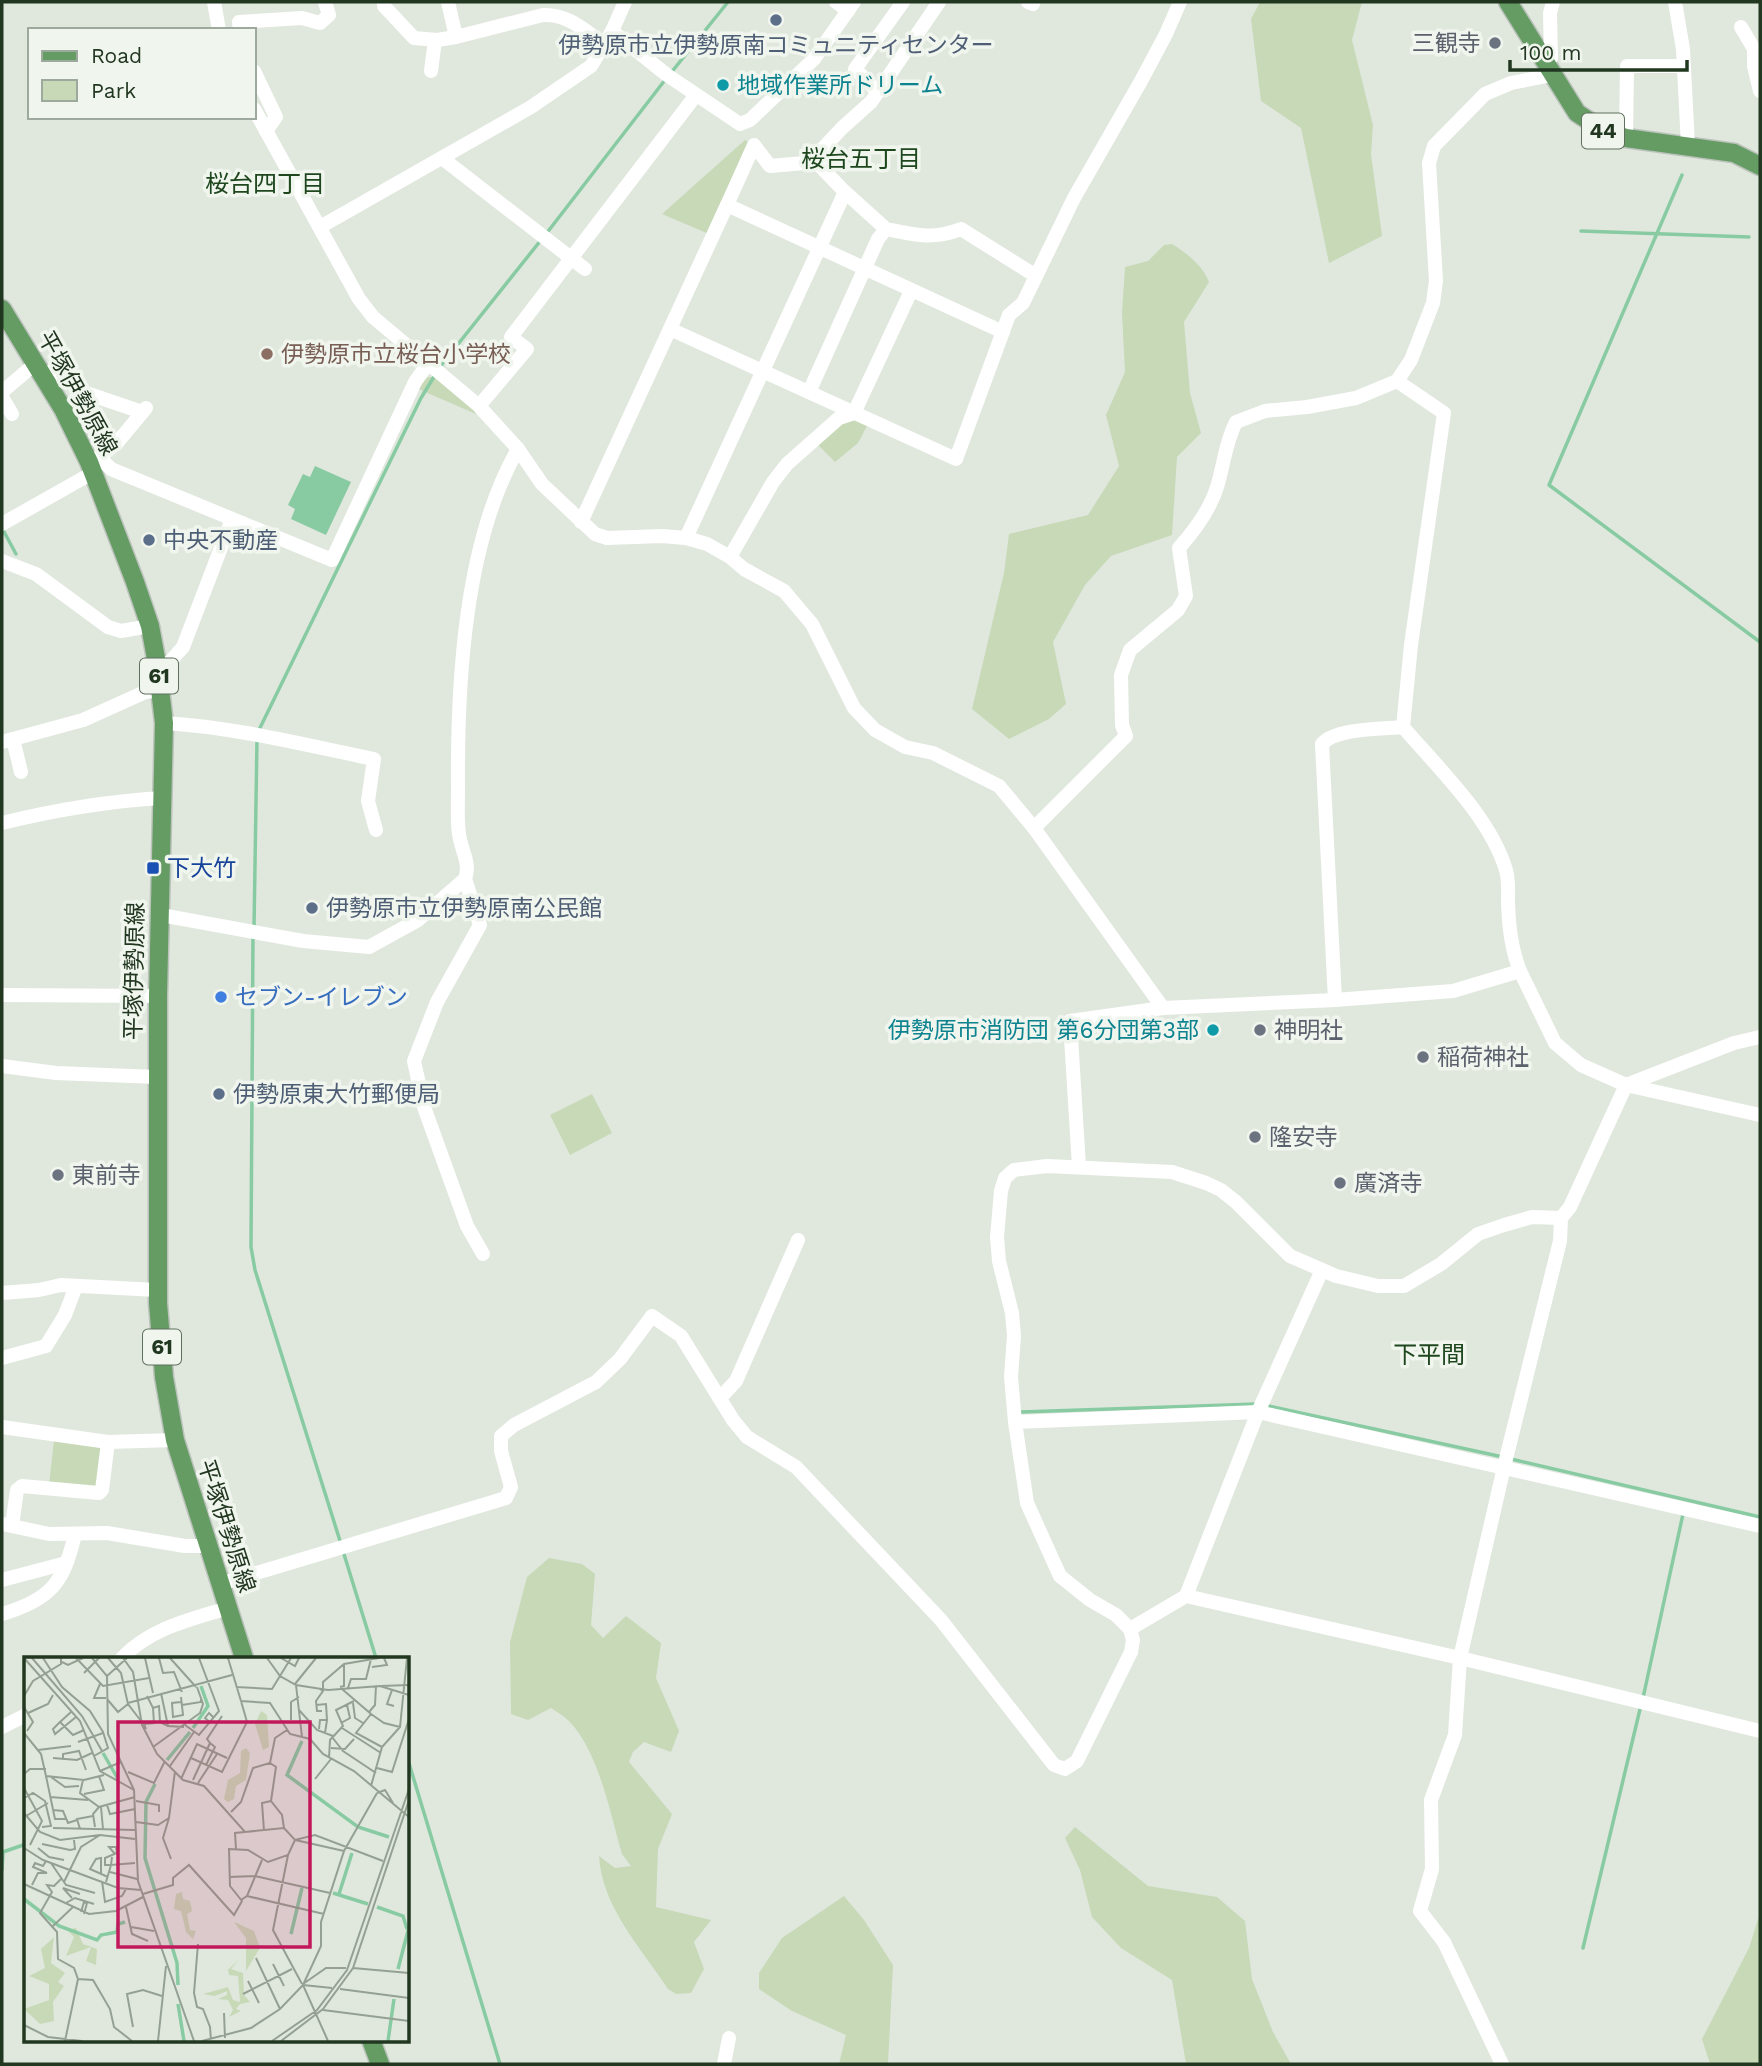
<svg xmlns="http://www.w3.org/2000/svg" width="1762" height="2066" font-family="'Work Sans','Noto Sans JP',sans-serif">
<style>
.green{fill:#c7d9b7}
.water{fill:#88cba3}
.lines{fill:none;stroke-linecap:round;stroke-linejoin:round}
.stream{stroke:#88cba3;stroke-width:3.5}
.major-casing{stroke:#bcc3bc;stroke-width:21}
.minor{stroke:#fff;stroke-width:14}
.major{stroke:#659c64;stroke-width:18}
.service-dot{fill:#5c6f8a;stroke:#f0f5ee;stroke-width:2.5}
.worship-dot{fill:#6b7280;stroke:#f0f5ee;stroke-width:2.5}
.culture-dot{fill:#0f9aa8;stroke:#f0f5ee;stroke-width:2.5}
.education-dot{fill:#8d6e63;stroke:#f0f5ee;stroke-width:2.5}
.transit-dot{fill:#1a4fb4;stroke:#f0f5ee;stroke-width:2.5}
.shop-dot{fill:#3f7fe0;stroke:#f0f5ee;stroke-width:2.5}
.labels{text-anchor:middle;stroke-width:7;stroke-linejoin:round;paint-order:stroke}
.shield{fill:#f0f5ee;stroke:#5f705e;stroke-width:2}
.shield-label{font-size:21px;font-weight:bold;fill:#213720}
.worship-label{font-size:23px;fill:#5b616d;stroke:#f0f5ee;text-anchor:start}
.service-label{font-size:23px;fill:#4e5e75;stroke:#f0f5ee;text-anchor:start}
.culture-label{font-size:23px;fill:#0d838f;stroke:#f0f5ee;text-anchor:start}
.education-label{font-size:23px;fill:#785e54;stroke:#f0f5ee;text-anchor:start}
.street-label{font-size:23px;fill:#213720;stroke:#f0f5ee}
.transit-label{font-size:23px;fill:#164399;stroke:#f0f5ee;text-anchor:start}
.shop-label{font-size:23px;fill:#366cbe;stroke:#f0f5ee;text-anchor:start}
.neighbourhood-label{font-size:24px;fill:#1e471e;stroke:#f0f5ee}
.inset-river{fill:none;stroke:#88cba3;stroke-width:3.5}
.inset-road{fill:none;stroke:#94a192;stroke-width:2}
.view{fill:#c2185b;fill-opacity:0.15;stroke:#c2185b;stroke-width:3.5}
.inset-edge{fill:none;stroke:#213720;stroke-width:3.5}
</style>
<rect width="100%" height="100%" fill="#e0e8de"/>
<g class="green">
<polygon points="1260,2 1362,2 1352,40 1373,125 1371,154 1382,236 1329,263 1301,128 1261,101 1251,19"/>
<polygon points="745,140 751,144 709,234 662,214"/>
<path d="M 1172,244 C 1188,254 1202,265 1209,282 L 1184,322 L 1190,393 L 1201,433 L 1177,457 L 1172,535 L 1111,556 L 1085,585 L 1053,642 L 1066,704 L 1049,719 L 1009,739 L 972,709 L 1004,573 L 1009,534 L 1088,515 L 1119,466 L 1106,415 L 1125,372 L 1122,313 L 1125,267 L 1148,261 L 1164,245 Z"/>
<polygon points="429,377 438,377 475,410 476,414 416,388 422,380"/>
<polygon points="852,418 868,424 858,443 835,462 816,443 837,423"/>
<polygon points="592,1094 612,1133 570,1155 550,1115"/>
<polygon points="54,1440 99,1445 102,1450 99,1487 49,1485"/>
<path d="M 549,1558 L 582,1564 L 595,1574 L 591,1625 L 603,1638 L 626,1616 L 661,1643 L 656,1678 L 679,1731 L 671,1752 L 644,1742 L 633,1752 L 629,1762 L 672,1814 L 658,1849 L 656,1907 L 711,1920 L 694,1942 L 704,1969 L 691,1993 L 676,1994 L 668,1989 C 641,1948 602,1907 599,1856 L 615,1868 L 631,1866 L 622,1854 C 610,1813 599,1752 569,1721 C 564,1716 557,1712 551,1708 L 528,1720 L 511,1714 L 510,1642 L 527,1577 Z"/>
<polygon points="1075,1827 1148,1886 1217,1897 1245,1921 1252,1979 1273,2032 1291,2064 1186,2064 1172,1980 1121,1948 1092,1917 1080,1870 1065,1838"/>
<polygon points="844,1896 864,1920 893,1965 888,2064 839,2064 846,2035 792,2011 759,1989 759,1973 782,1938"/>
<polygon points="1760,1913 1760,2064 1710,2064 1702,2039 1749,1948"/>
</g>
<polygon class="water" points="315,466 351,482 326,535 291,519 295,509 288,505 303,474 310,477"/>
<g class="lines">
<g class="stream">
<polyline points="670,74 728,2"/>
<polyline points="1682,175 1549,485 1760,642"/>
<polyline points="1581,231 1749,237"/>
<polyline points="546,234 665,80"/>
<polyline points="439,368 541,240"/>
<polyline points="2,528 16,554"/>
<polyline points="258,732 421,398 435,375"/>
<polyline points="254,928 257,739"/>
<polyline points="253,935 251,1247 255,1270 341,1544"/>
<polyline points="1264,1405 1503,1457"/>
<polyline points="1021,1412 1257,1404"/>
<polyline points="1511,1459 1760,1517"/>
<polyline points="343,1551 376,1658"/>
<polyline points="1643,1698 1683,1514"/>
<polyline points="408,1760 500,2064"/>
<polyline points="2,1870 3,1852 26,1844"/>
<polyline points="1583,1948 1641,1705"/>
</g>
<defs>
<g id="major">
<polyline points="1508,2 1577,113 1603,130 1626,138 1734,153 1760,166"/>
<polyline points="2,309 63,409 89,462 135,582 150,626 157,664 164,723 158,996 158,1303 164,1377 175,1440 244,1658"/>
<polyline points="371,2040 380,2064"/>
</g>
</defs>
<use href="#major" class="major-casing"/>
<g class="minor">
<polyline points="214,2 219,30"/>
<polyline points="384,2 384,6 414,38 437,40 456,37"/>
<path d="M 448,2 L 456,37 L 543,15 C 568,14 584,30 604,44"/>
<polyline points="836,2 848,11"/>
<polyline points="1028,2 1033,4"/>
<polyline points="1675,2 1683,49 1688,146"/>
<polyline points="1741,27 1754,49 1754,66 1760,91"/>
<polyline points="240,30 239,22 302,18 320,23 329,15 325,2"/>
<polyline points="612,31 667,75 740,124 750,120 814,59 854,2"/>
<polyline points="1546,63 1551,58 1550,13 1553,2"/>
<polyline points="254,71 276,117 266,131"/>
<polyline points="431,71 435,40"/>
<polyline points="878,92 855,69 903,2"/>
<polyline points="254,109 359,299 373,317 479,406 518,449 542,484 595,534 607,538 662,536 686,538 707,544 730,557 744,569 784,591 812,624 854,708 875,730 905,747 933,753 999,786 1034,828 1163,1008 1335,1000 1453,991 1520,971 1555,1043 1581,1065 1626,1085 1734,1043 1760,1037"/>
<polyline points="1626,138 1627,66 1683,66"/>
<polyline points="442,158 585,269"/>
<polyline points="727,205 754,145 770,166 805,163"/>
<polyline points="320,227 531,107 591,66 612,31 625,2"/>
<path d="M 886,229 C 915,235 933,240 961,229 L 1036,276"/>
<polyline points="670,329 956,459 1009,315 1023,303 1074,198 1141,81 1166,34 1180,2"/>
<polyline points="43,374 53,371 86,393 142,412"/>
<path d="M 1397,381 L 1444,413 L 1411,645 L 1403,727 C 1439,769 1490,817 1506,870 C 1509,880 1508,892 1508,903 C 1509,927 1511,948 1520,971"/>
<polyline points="2,392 36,363"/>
<polyline points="809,392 878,239 886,229 845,192"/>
<polyline points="2,397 12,414"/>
<polyline points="479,406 527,349 511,337 696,95"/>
<polyline points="99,457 116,444 146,408"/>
<polyline points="89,462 99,457 111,469 332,560 415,382 429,362"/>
<polyline points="581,522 727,205 1003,332"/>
<polyline points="2,524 94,472"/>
<polyline points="686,538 845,192 813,159 842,128 871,102 939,2"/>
<polyline points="730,557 773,482 787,464 839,418 854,413 911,291"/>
<polyline points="2,561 36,574 108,627 121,631 150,626"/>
<polyline points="157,664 169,663 183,647 232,519"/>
<path d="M 164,723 C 234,727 305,745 374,759 L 368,801 L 376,830"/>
<polyline points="13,739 21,772"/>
<polyline points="2,742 83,720 143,693 161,689"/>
<path d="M 2,823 C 55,810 108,801 163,798"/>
<path d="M 1034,828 L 1126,736 L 1122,725 L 1121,675 L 1130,650 L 1178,610 L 1186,596 L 1179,548 C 1195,530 1210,510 1217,487 C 1224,465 1225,443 1236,422 L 1265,411 L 1307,407 L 1356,398 L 1397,381 L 1411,360 L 1433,303 L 1436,281 L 1429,163 L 1434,146 L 1485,94 L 1511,83 L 1552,75"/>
<polyline points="465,879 480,925 437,1002 414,1061 424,1107 467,1226 483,1254"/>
<path d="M 161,915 L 303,941 L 369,947 L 418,920 L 465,879 C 471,863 461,850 459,834 C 457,820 458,805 458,791 C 457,685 464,542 518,449"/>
<polyline points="2,995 158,996"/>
<path d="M 1335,1000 L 1322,744 C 1335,728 1382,729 1403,727"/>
<polyline points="2,1066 56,1073 157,1077"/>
<polyline points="1079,1167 1070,1021 1163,1008"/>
<polyline points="2,1293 39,1290 61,1285 157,1290"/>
<polyline points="2,1358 46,1346 65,1315 76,1286"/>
<polyline points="721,1397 736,1381 798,1240"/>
<polyline points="1015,1422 1258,1412 1760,1526"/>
<polyline points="2,1427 108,1442 175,1440"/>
<polyline points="2,1524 49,1534 107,1533 185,1546 207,1546"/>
<polyline points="12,1526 17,1490 22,1486 99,1493 102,1490 108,1442"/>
<polyline points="2,1580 66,1563"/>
<polyline points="220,1584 506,1498 511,1487 501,1451 501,1436 514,1425 596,1382 620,1359 652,1316 681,1336 733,1420 747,1437 796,1467 941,1620 1054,1765 1065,1769 1077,1761 1131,1652 1133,1640 1130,1629 1116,1615 1090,1600 1060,1576 1027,1503 1015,1422 1011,1377 1014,1336 1012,1313 999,1261 997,1237 1001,1191 1005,1178 1014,1170 1047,1166 1172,1172 1206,1183 1221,1190 1236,1202 1290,1256 1336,1276 1378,1286 1404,1286 1441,1264 1478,1234 1504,1225 1532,1217 1561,1218 1570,1207 1626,1085 1760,1115"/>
<polyline points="1186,1596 1258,1412 1322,1270"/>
<path d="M 2,1614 C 50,1600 64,1583 75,1534"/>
<polyline points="1130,1629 1186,1596 1460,1658 1760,1731"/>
<path d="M 122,1658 C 151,1628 189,1620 228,1608"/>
<polyline points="2,1727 26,1715"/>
<polyline points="724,2064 729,2038"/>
<polyline points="1502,2064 1444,1942 1420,1911 1432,1869 1431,1800 1455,1735 1460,1658 1504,1467 1560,1241 1561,1218"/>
</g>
<use href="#major" class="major"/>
</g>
<g class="service-dot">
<circle cx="776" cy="20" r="7"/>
<circle cx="149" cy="540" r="7"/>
<circle cx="312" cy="908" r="7"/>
<circle cx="219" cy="1094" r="7"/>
</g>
<g class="worship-dot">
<circle cx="1495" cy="43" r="7"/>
<circle cx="1260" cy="1030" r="7"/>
<circle cx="1423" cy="1057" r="7"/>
<circle cx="1255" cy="1137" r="7"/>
<circle cx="58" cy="1175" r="7"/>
<circle cx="1340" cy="1183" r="7"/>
</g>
<g class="culture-dot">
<circle cx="723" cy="85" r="7"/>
<circle cx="1213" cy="1030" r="7"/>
</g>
<circle class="education-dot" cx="267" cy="354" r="7"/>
<rect class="transit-dot" x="146" y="861" width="14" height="14" rx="3.5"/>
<circle class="shop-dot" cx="221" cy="997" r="7"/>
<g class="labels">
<g class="shield">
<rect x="1582" y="113.5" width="42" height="35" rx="5"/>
<rect x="140" y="658.5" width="38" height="35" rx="5"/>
<rect x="143" y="1329.5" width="38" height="35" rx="5"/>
</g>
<g class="shield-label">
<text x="1603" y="138">44</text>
<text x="159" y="683">61</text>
<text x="162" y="1354">61</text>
</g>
<g class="worship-label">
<text x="1481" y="51" text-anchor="end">三観寺</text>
<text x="1274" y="1038">神明社</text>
<text x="1437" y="1065">稲荷神社</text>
<text x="1269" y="1145">隆安寺</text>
<text x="72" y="1183">東前寺</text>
<text x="1354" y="1191">廣済寺</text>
</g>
<g class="service-label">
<text x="776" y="53" text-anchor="middle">伊勢原市立伊勢原南コミュニティセンター</text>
<text x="163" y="548">中央不動産</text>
<text x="326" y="916">伊勢原市立伊勢原南公民館</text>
<text x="233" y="1102">伊勢原東大竹郵便局</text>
</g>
<g class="culture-label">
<text x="737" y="93">地域作業所ドリーム</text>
<text x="1199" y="1038" text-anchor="end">伊勢原市消防団 第6分団第3部</text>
</g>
<g class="education-label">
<text x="281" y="362">伊勢原市立桜台小学校</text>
</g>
<g class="street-label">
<text transform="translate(78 393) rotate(61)" y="8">平塚伊勢原線</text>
<text transform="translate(134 971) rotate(-89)" y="8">平塚伊勢原線</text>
<text transform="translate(227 1526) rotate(72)" y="8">平塚伊勢原線</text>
</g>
<g class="transit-label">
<text x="167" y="876">下大竹</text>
</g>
<g class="shop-label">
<text x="235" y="1005">セブン-イレブン</text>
</g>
<g class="neighbourhood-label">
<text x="861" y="167">桜台五丁目</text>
<text x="265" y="192">桜台四丁目</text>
<text x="1429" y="1363">下平間</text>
</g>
</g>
<g transform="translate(24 1657)">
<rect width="385" height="385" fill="#e0e8de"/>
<path d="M 237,54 L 243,58 L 245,90 L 239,93 L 231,67 ZM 222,91 L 226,96 L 222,123 L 212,129 L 210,142 L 204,145 L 200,142 L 204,123 L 216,116 L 217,94 ZM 158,235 L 159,242 L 166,244 L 168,254 L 163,257 L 166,273 L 172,274 L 169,282 L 162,275 L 157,254 L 150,252 L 152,237 ZM 210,265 L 230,274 L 236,291 L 222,314 L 222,281 ZM 52,271 L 59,287 L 73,292 L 72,308 L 62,304 L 67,290 L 42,299 L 50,280 L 43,273 ZM 30,280 L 27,306 L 41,316 L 34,325 L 40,329 L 29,345 L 30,364 L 16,367 L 0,352 L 25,343 L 25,327 L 5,319 L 21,311 L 17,292 ZM 216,301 L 207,312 L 219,316 L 220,338 L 226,345 L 216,347 L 212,352 L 217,354 L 205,360 L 209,353 L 204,343 L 194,342 L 203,338 L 203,334 L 191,339 L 179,337 L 204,330 L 209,343 L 216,345 L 214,319 L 205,318 L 204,313 Z" fill="#c7d9b7"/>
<path class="inset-river" d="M 169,71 L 184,49 L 177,29M 278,84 L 263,118 L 334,170 L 365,180M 79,96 L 94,122M 143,103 L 166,75M 131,127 L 122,145 L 121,201 L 153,306 L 154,328M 309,236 L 344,247M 315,237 L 328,196M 0,242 L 35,269 L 73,283 L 77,278 L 93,275 L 94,267 L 101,265M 353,250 L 379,259 L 383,272M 267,277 L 278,231M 374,312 L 385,270M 154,347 L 160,384M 364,384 L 370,342"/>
<path class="inset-road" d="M 0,1 L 56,64 L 76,114 L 110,133M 8,1 L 58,59 L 78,94M 19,1 L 38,30 L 66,54 L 79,75 L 84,91 L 70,99M 52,1 L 79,29 L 125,21M 68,1 L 83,19 L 84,77 L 110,133 L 114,224 L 170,384M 84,1 L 97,16 L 104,47 L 117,64M 99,1 L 109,15 L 118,68 L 133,97 L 159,123 L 180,129 L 221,175 L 260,171 L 271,183 L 291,178 L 359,204M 121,1 L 129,36M 135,1 L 139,16 L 150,15 L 158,35M 146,1 L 172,30M 204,1 L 217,44 L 246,46 L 266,77 L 286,82 L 299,97 L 330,114 L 385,160M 243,1 L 256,19 L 272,28 L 304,33 L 356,29 L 385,38M 257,1 L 271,9 L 275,1M 38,5 L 44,8 L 59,1M 348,10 L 363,8 L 360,1M 60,16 L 75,1M 83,19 L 103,1M 76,27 L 70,41 L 82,41M 271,27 L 292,1M 272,28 L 278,80M 357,29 L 385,28M 212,30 L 248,32 L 267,1M 316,30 L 320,29 L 320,7M 324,31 L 327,22 L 342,22 L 347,2M 296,32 L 299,34 L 292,44 L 293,54 L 298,54M 299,32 L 299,25 L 320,7 L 355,1M 318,32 L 347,57 L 332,76 L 358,90M 368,33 L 363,47 L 370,49M 137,36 L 144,69 L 160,70M 0,39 L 9,24 L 37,7 L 37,1M 123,39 L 129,51 L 135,49 L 136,65 L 144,69M 157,40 L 159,58 L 149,60 L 148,46 L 157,45M 83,42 L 94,55 L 104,47M 104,46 L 208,18M 329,46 L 331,61 L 339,66M 158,48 L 177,45 L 177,42M 292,48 L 302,47 L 303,63M 0,50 L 9,65 L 3,74M 275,53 L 293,73 L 309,79M 47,55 L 36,65 L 49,78 L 60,73M 345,55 L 351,48 L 352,29M 4,56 L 24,47 L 29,38M 347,57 L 360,66 L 376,70M 267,63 L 267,45 L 275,40M 36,65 L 29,72 L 31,77 L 52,60M 187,66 L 181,61 L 185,56 L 190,61M 317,66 L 326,61 L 323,48M 161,68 L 175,78 L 195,54 L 175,1M 318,71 L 357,96M 122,72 L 120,67 L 130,66 L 129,51M 295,72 L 296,63 L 303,63 L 301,76M 0,76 L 17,97 L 22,119 L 60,123 L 80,118M 308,80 L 319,94 L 352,116M 54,85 L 79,76M 129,90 L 176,56 L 179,47 L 173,30M 307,91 L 321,92 L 330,82M 14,93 L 47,89M 29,101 L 53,103 L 68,96M 167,101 L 198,115 L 223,65 L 217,44M 305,101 L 306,83 L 319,69 L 312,53 L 330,44M 39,102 L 39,97 L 55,94 L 62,113M 246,106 L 252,110 L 247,144 L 258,158 L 260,171M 182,108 L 191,90 L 186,86M 146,109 L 170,75M 353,111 L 368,115 L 385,62M 76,114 L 97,105M 104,115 L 130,126 L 141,104M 0,117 L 6,112 L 22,112M 22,119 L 31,162 L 43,162M 27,120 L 41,130 L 55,129M 157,122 L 173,87 L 203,101M 291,122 L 307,102M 59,123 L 56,136 L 75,150M 169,123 L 186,86 L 183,82 L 198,59M 174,126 L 193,97M 347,129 L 358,90 L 376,70 L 383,1M 0,131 L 18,164 L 6,188M 353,136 L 361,133 L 369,146M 60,137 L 80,133 L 75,119M 26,140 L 64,143M 0,141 L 9,136 L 21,144 L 27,169 L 18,170M 112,144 L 135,148 L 135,155M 83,148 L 86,157 L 111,152M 77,150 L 79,172M 29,153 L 39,154 L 44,166 L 53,163M 207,155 L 217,145 L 229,111 L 246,106 L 251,81 L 263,73M 0,156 L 16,175 L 36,183 L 76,178 L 111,182M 2,159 L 24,146M 145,161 L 139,181 L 147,202M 112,165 L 134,168 L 145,161 L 151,114M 71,170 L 69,157 L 75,150 L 111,140M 29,171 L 111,173M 56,172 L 53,162 L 69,159M 240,174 L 238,146 L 247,144M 18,187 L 46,193 L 51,192 L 50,183M 0,191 L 19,203 L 94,231 L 117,233M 14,191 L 25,200 L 40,203M 212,192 L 211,176 L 221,175M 264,198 L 249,273 L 278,327M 88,200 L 87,208 L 111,206M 27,206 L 42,228 L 71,236M 86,215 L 113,222M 77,217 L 77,201 L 72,202 L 66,212 L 84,220M 205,220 L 231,219 L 306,236M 37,222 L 30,229 L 23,228 L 28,235 L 16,256 L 33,275 L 34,302 L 50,311 L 54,322 L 69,323 L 86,352 L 90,370 L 108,384M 78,224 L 81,245 L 98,239 L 102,232M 40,225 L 57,190 L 76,178M 82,225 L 87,208 L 81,208 L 81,201 L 93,196 L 92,190 L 85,190 L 91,197M 0,227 L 65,257 L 92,254 L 119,240M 8,228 L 14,216 L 23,216 L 9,210 L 11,206 L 19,209 L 22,204M 119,237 L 149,228 L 149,221 L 165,208 L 210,258 L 218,244 L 206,229 L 205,192 L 224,193 L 244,205 L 264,198 L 271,183 L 320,194M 223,239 L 238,203M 48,241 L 39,231 L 56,237M 217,243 L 223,239 L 300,257M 42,246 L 51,241 L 70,247M 102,250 L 108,277 L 124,284M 57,255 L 60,245 L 63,246 L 60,257M 29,269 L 49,250M 107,270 L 130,274M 174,287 L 170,336 L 173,350 L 179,352 L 186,370 L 187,383M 232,301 L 256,352M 249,307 L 260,329M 329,311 L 385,316M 224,324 L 235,346M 279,327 L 302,311 L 322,311M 279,328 L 297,289 L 297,265 L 320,194 L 353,136M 279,328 L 308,331M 316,332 L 385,341M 219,337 L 268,312M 299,353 L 385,364M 200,356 L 201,381M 0,368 L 24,380 L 58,384M 109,370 L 103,337 L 119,333 L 138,339M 41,384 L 54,322M 134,384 L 142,309M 178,384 L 227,371 L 256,352 L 279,328 L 304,384M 248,384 L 293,353 L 323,313 L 385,132M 257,384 L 299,352 L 329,311 L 385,143"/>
<path class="view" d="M 94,65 L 286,65 L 286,290 L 94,290 Z"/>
<rect width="385" height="385" class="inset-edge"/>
</g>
<rect width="1762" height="2066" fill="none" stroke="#213720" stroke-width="7"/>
<rect x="28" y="28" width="228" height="91" fill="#f0f5ee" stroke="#9da99c" stroke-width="2"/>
<rect x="42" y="51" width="35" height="10" fill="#659c64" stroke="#9da99c" stroke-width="2"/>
<text x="91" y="63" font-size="21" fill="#213720">Road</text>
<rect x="42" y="80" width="35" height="21" fill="#c7d9b7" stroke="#9da99c" stroke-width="2"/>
<text x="91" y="98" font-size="21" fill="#213720">Park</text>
<path d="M1510 60v10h177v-10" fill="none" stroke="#213720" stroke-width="3.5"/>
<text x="1520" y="60" font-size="21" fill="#213720" stroke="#f0f5ee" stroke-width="5" paint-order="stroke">100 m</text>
</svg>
